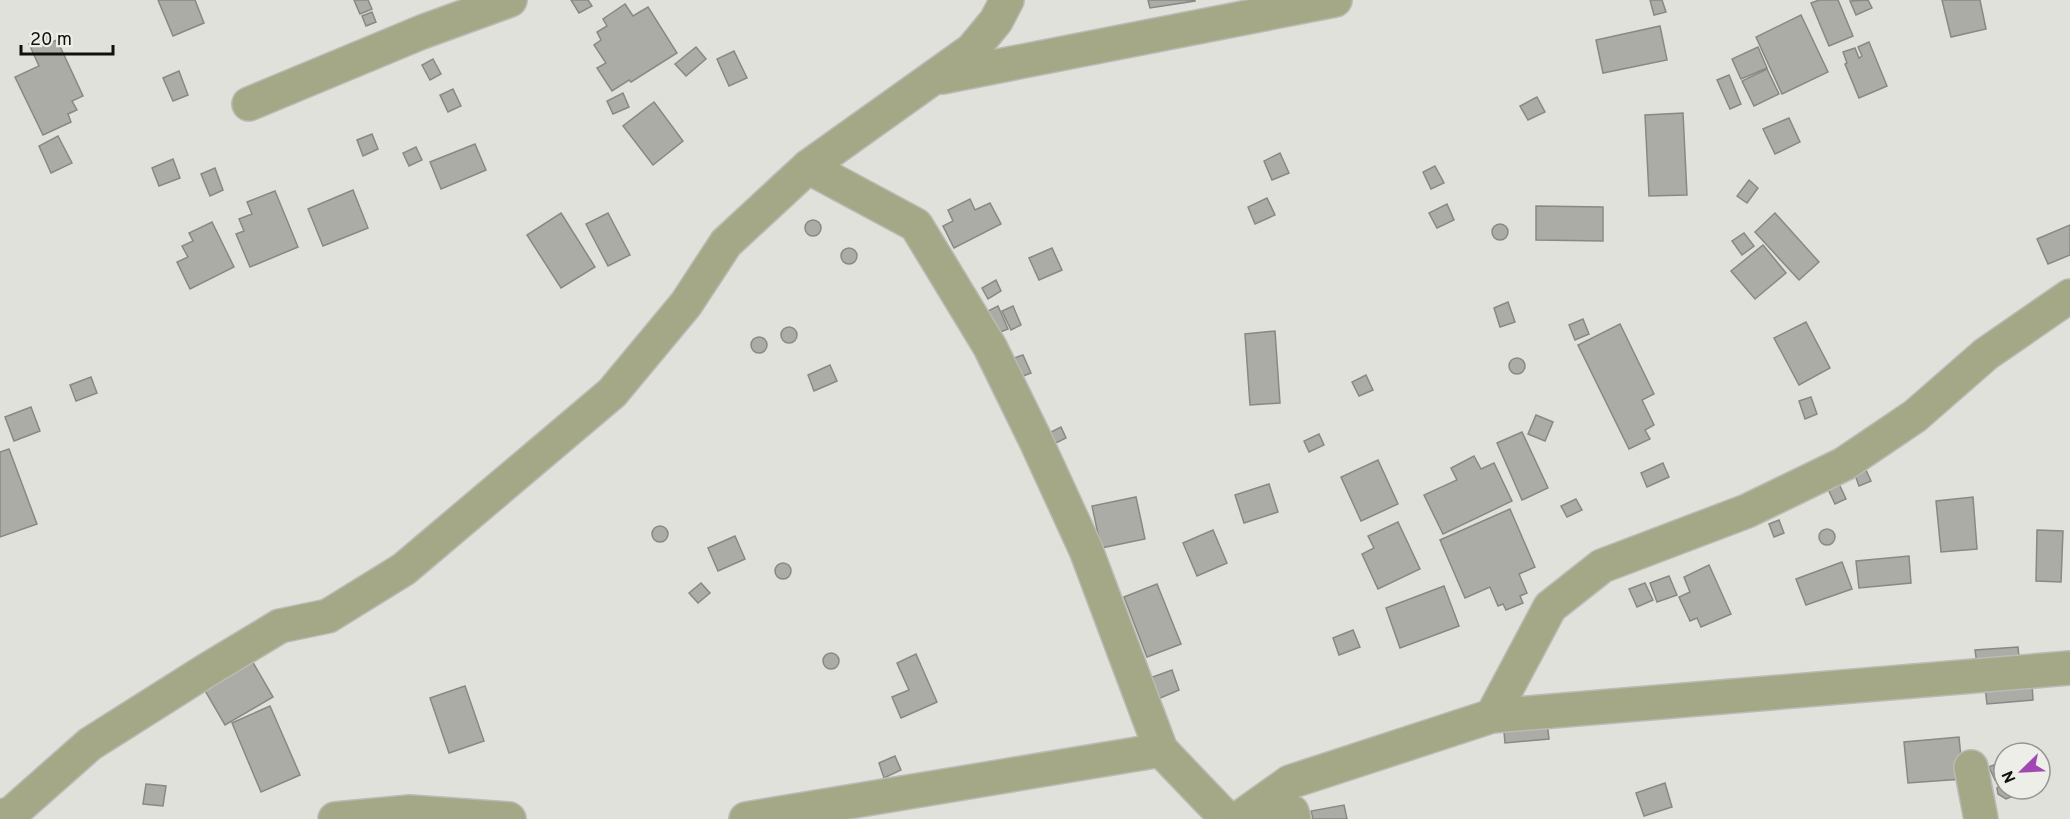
<svg xmlns="http://www.w3.org/2000/svg" width="2070" height="819" font-family="Overpass,sans-serif">
<style>
.building{fill:#acaca6;stroke:#898984;stroke-width:1.5}
.lines{fill:none;stroke-linecap:round;stroke-linejoin:round}
.minor-casing{stroke:#bbbbb6;stroke-width:36}
.minor{stroke:#a5a886;stroke-width:33}
</style>
<rect width="100%" height="100%" fill="#e0e1db"/>
<g class="building">
<polygon points="158,0 195,0 204,23 173,36"/>
<polygon points="354,0 368,0 372,9 360,14"/>
<polygon points="571,0 588,0 592,6 579,13"/>
<polygon points="1148,0 1195,0 1195,1 1150,8"/>
<polygon points="1650,0 1662,0 1666,12 1654,15"/>
<polygon points="1819,0 1838,0 1853,36 1829,46 1811,3"/>
<polygon points="1868,0 1872,8 1856,15 1850,1"/>
<polygon points="1942,0 1980,0 1986,29 1951,37"/>
<polygon points="625,4 633,16 648,7 677,53 631,82 629,80 612,91 597,68 606,63 594,45 601,40 597,32 607,26 603,19"/>
<polygon points="372,12 376,22 366,26 362,16"/>
<polygon points="1801,15 1828,72 1782,94 1756,37"/>
<polygon points="1660,26 1667,60 1603,73 1596,40"/>
<polygon points="49,35 52,42 57,40 83,96 72,101 77,110 68,114 71,122 43,135 15,77 39,66 29,44"/>
<polygon points="1869,42 1887,86 1859,98 1845,64 1847,63 1843,52 1855,48 1859,58 1862,56 1858,47"/>
<polygon points="696,47 706,59 686,76 675,64"/>
<polygon points="1758,47 1767,68 1741,79 1732,59"/>
<polygon points="734,51 747,78 729,86 717,59"/>
<polygon points="433,59 441,74 430,80 422,65"/>
<polygon points="1767,69 1779,94 1754,106 1742,81"/>
<polygon points="179,71 188,95 173,101 163,78"/>
<polygon points="1729,75 1741,104 1730,109 1717,80"/>
<polygon points="453,89 461,106 448,112 440,95"/>
<polygon points="623,93 629,107 613,114 607,101"/>
<polygon points="1537,97 1545,112 1528,120 1520,106"/>
<polygon points="654,102 683,141 653,165 623,126"/>
<polygon points="1683,113 1687,195 1649,196 1645,115"/>
<polygon points="1789,118 1800,142 1775,154 1763,129"/>
<polygon points="372,134 378,149 363,156 357,140"/>
<polygon points="58,136 72,163 51,173 39,146"/>
<polygon points="475,144 486,170 441,189 430,162"/>
<polygon points="416,147 422,160 409,166 403,153"/>
<polygon points="1280,153 1289,173 1272,180 1264,161"/>
<polygon points="173,159 180,178 159,186 152,168"/>
<polygon points="1435,166 1444,183 1431,189 1423,172"/>
<polygon points="215,168 223,190 210,196 201,174"/>
<polygon points="1749,180 1758,188 1747,203 1737,196"/>
<polygon points="353,190 368,228 323,246 308,209"/>
<polygon points="275,191 298,247 250,267 236,234 244,231 239,219 252,214 247,202"/>
<polygon points="1267,198 1275,215 1255,224 1248,207"/>
<polygon points="970,199 975,210 990,203 1001,224 954,248 943,226 953,221 948,210"/>
<polygon points="1447,204 1454,220 1437,228 1429,213"/>
<polygon points="1536,206 1603,207 1603,241 1536,240"/>
<polygon points="561,213 595,267 561,288 527,235"/>
<polygon points="608,213 630,255 608,266 586,224"/>
<polygon points="1775,213 1819,262 1799,280 1755,232"/>
<circle cx="813" cy="228" r="8"/>
<polygon points="212,222 234,267 190,289 177,262 188,257 182,246 193,241 189,233"/>
<circle cx="1500" cy="232" r="8"/>
<polygon points="2070,225 2070,255 2048,264 2037,239"/>
<polygon points="1744,233 1754,246 1742,255 1732,241"/>
<polygon points="1763,245 1786,273 1755,299 1731,271"/>
<circle cx="849" cy="256" r="8"/>
<polygon points="1052,248 1062,270 1039,280 1029,258"/>
<polygon points="996,280 1001,291 988,299 982,288"/>
<polygon points="1508,302 1515,322 1500,327 1494,308"/>
<polygon points="998,306 1008,329 995,334 984,313"/>
<polygon points="1013,306 1021,325 1011,330 1002,311"/>
<polygon points="1583,319 1589,334 1575,340 1569,325"/>
<polygon points="1806,322 1830,368 1799,385 1774,338"/>
<polygon points="1620,324 1654,394 1642,400 1654,425 1645,430 1650,439 1629,449 1578,345"/>
<circle cx="789" cy="335" r="8"/>
<polygon points="1275,331 1280,403 1250,405 1245,334"/>
<circle cx="759" cy="345" r="8"/>
<polygon points="1023,355 1031,373 1015,379 1008,360"/>
<circle cx="1517" cy="366" r="8"/>
<polygon points="830,365 837,381 814,391 808,375"/>
<polygon points="1366,375 1373,390 1359,396 1352,382"/>
<polygon points="91,377 97,393 76,401 70,385"/>
<polygon points="1811,397 1817,414 1805,419 1799,401"/>
<polygon points="31,407 40,431 14,441 5,417"/>
<polygon points="1536,415 1553,422 1545,441 1528,434"/>
<polygon points="1061,427 1066,438 1054,444 1049,433"/>
<polygon points="1522,432 1548,488 1522,500 1497,443"/>
<polygon points="1319,434 1324,445 1309,452 1304,441"/>
<polygon points="9,449 37,524 0,537 0,452"/>
<polygon points="1474,456 1481,469 1494,463 1512,501 1443,534 1424,495 1457,480 1451,468"/>
<polygon points="1378,460 1398,504 1361,521 1341,477"/>
<polygon points="1663,463 1669,477 1647,487 1641,473"/>
<polygon points="1866,470 1871,481 1859,486 1855,475"/>
<polygon points="1269,484 1278,512 1244,523 1235,495"/>
<polygon points="1839,484 1846,499 1835,504 1828,489"/>
<polygon points="1136,497 1145,539 1101,548 1092,506"/>
<polygon points="1973,497 1977,549 1941,552 1936,501"/>
<polygon points="1576,499 1582,510 1567,517 1561,506"/>
<polygon points="1510,509 1535,567 1519,574 1527,593 1520,596 1523,603 1506,610 1503,604 1498,606 1490,587 1465,598 1440,540"/>
<polygon points="1779,520 1784,533 1774,537 1769,524"/>
<polygon points="1398,522 1420,569 1378,589 1362,554 1374,548 1368,536"/>
<circle cx="660" cy="534" r="8"/>
<circle cx="1827" cy="537" r="8"/>
<polygon points="1213,530 1227,563 1197,576 1183,543"/>
<polygon points="2037,530 2063,531 2061,582 2036,581"/>
<polygon points="735,536 745,559 718,571 708,548"/>
<polygon points="1909,556 1911,583 1859,588 1856,561"/>
<polygon points="1842,562 1852,589 1806,605 1796,579"/>
<circle cx="783" cy="571" r="8"/>
<polygon points="1709,565 1731,614 1701,627 1697,618 1690,621 1679,597 1690,592 1684,577"/>
<polygon points="1669,576 1677,595 1657,602 1650,583"/>
<polygon points="701,583 710,593 698,603 689,593"/>
<polygon points="1645,583 1653,600 1637,607 1629,589"/>
<polygon points="1157,584 1181,644 1147,657 1124,597"/>
<polygon points="1444,586 1459,626 1400,648 1386,608"/>
<polygon points="1353,630 1360,647 1339,655 1333,638"/>
<polygon points="2018,647 2020,667 1978,671 1975,650"/>
<circle cx="831" cy="661" r="8"/>
<polygon points="248,654 273,697 225,725 200,682"/>
<polygon points="916,654 937,702 901,718 892,697 909,690 897,663"/>
<polygon points="1172,670 1179,690 1158,699 1150,678"/>
<polygon points="2032,683 2033,700 1987,704 1985,687"/>
<polygon points="465,686 484,741 449,753 430,698"/>
<polygon points="270,706 300,775 261,792 232,723"/>
<polygon points="1545,706 1549,739 1505,743 1502,710"/>
<polygon points="1959,737 1963,779 1908,783 1904,742"/>
<polygon points="895,756 901,770 884,778 879,763"/>
<polygon points="2001,762 2004,775 1995,780 1989,767"/>
<polygon points="2004,782 2004,789 2013,789 2011,797 2006,799 1998,794 1997,788"/>
<polygon points="1665,783 1672,807 1644,816 1636,793"/>
<polygon points="146,784 166,786 163,806 143,804"/>
<polygon points="1344,805 1347,819 1313,819 1311,811"/>
</g>
<g class="lines">
<defs>
<g id="minor">
<polyline points="942,77 1335,0"/>
<polyline points="249,104 422,32 510,0"/>
<polyline points="808,167 916,225 990,347 1036,441 1086,550 1161,750 1227,819"/>
<polyline points="1492,716 1550,607 1602,566 1747,511 1844,464 1915,416 1986,354 2070,296"/>
<polyline points="1971,767 1981,819"/>
<polyline points="0,817 12,813 90,744 207,670 280,626 328,616 404,569 612,393 686,304 726,243 808,167 972,50 996,21 1007,0"/>
<polyline points="335,819 410,812 509,819"/>
<polyline points="746,819 1161,750"/>
<polyline points="1238,819 1290,782 1492,716 2070,668"/>
<polyline points="1255,819 1292,812 1294,819"/>
</g>
</defs>
<use href="#minor" class="minor-casing"/>
<use href="#minor" class="minor"/>
</g>
<g transform="translate(2022 771) rotate(246)"><circle r="28" fill="#edeee8" stroke="#959591" stroke-width="1.5"/>
<path d="M0-4.5L10 22L0 15L-10 22Z" fill="#a147b3"/>
<text y="-9" font-size="16" font-weight="bold" text-anchor="middle" fill="#10100e">N</text>
</g>
<path d="M21 45v9h92v-9" fill="none" stroke="#10100e" stroke-width="3"/>
<text x="30" y="45" font-size="18" fill="#10100e" stroke="#edeee8" stroke-width="4.5" paint-order="stroke">20 m</text>
</svg>
